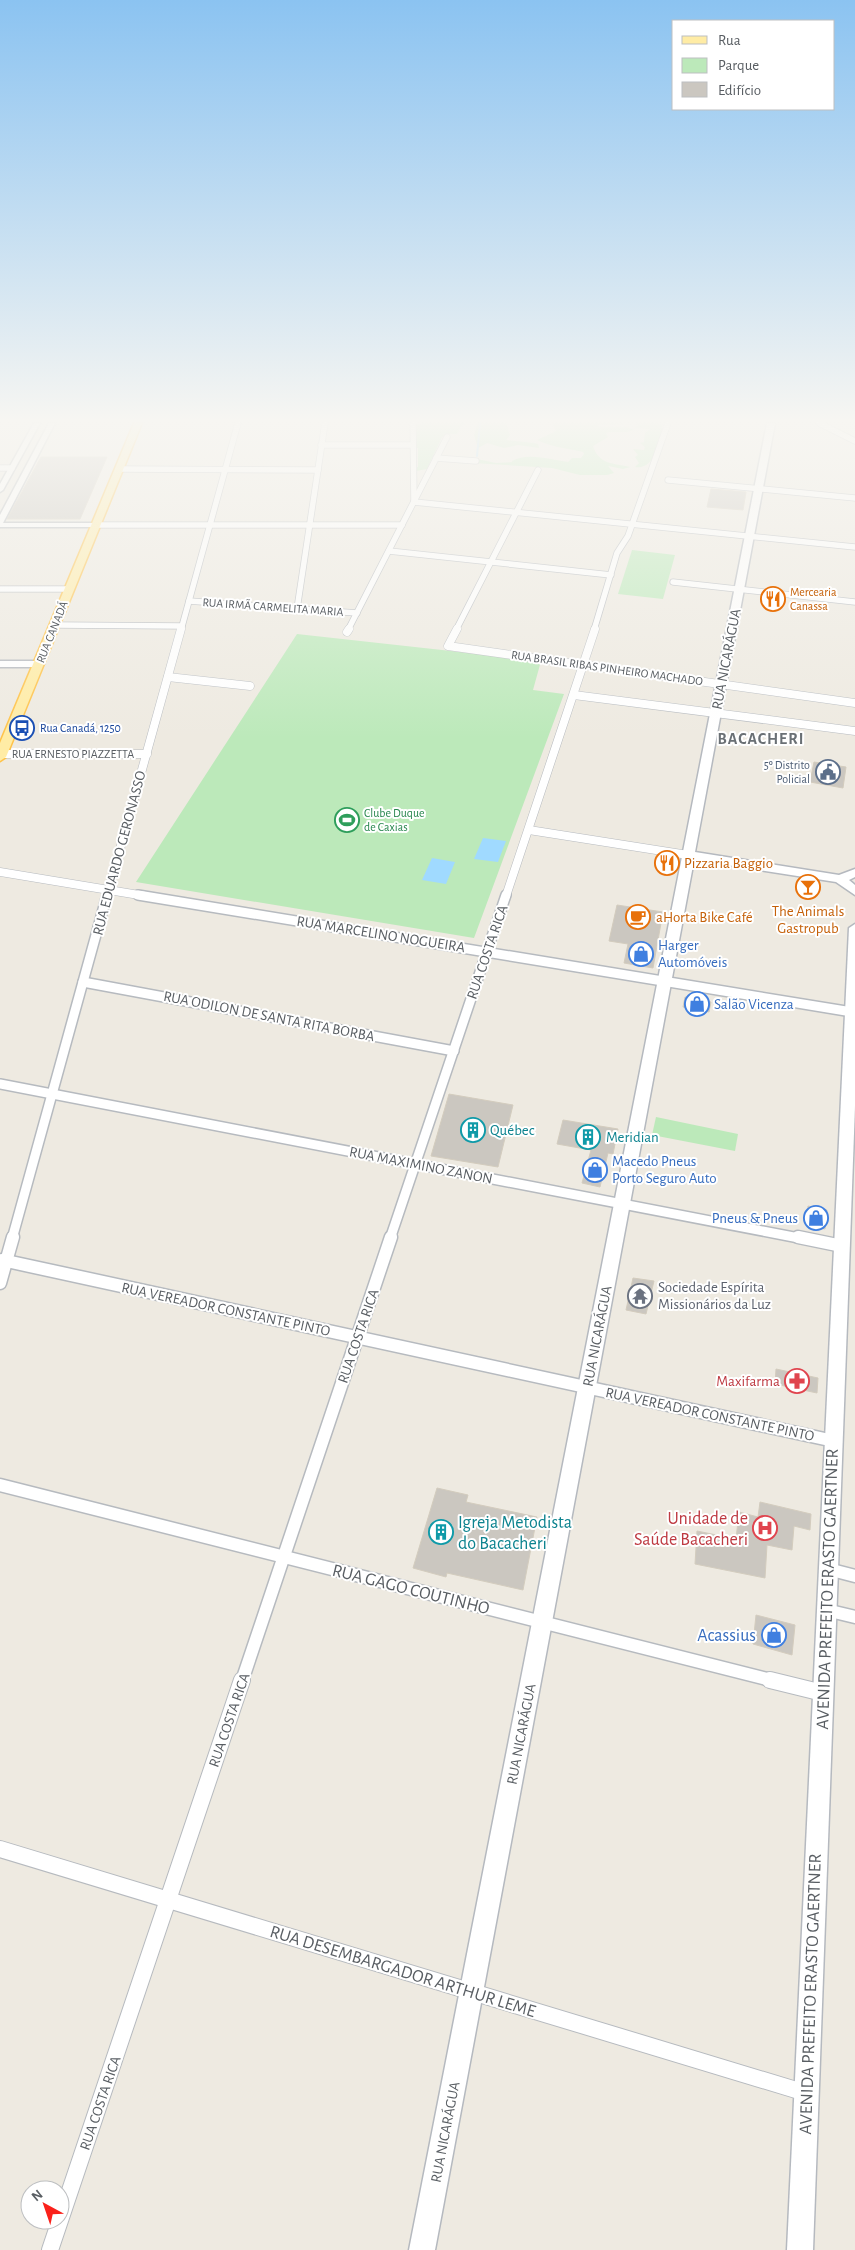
<svg xmlns="http://www.w3.org/2000/svg" width="855" height="2250" font-family="'Alegreya Sans',sans-serif">
<style>
.green{fill:#bce9ba}
.water{fill:#a0daff}
.lines{fill:none;stroke-linecap:round;stroke-linejoin:round}
.stream{stroke:#a0daff;stroke-width:2}
.building{fill:#cbc7c0;stroke:#d3ccbe}
.minor-far4-casing{stroke:#b6babf;stroke-width:7}
.minor-far3-casing{stroke:#b6babf;stroke-width:9}
.minor-far2-casing{stroke:#b6babf;stroke-width:12}
.minor-far1-casing{stroke:#b6babf;stroke-width:15}
.minor-casing{stroke:#b6babf;stroke-width:18}
.tertiary-casing{stroke:#b6babf;stroke-width:3}
.secondary-casing{stroke:#b5b9bf;stroke-width:3}
.primary-casing{stroke:#ffc349;stroke-width:3}
.minor-far4{stroke:#fff;stroke-width:5.5}
.minor-far3{stroke:#fff;stroke-width:8}
.minor-far2{stroke:#fff;stroke-width:9}
.minor-far1{stroke:#fff;stroke-width:12}
.minor{stroke:#fff;stroke-width:16}
.tertiary{fill:#fff;fill-rule:evenodd}
.secondary{fill:#fff;fill-rule:evenodd}
.primary{fill:#ffeca5;fill-rule:evenodd}
.labels{text-anchor:middle;stroke-width:4;stroke-linejoin:round;paint-order:stroke}
.far-food-label{font-size:12px;fill:#c56008;stroke:#fff;text-anchor:start}
.far-street-label{font-size:12px;fill:#595e63;stroke:#fff}
.far-transit-label{font-size:12px;fill:#164399;stroke:#fff;text-anchor:start}
.far-service-label{font-size:12px;fill:#4e5e75;stroke:#fff;text-anchor:end}
.far-leisure-label{font-size:12px;fill:#27864d;stroke:#fff;text-anchor:start}
.street-label{font-size:15px;fill:#595e63;stroke:#fff}
.food-label{font-size:15px;fill:#c56008;stroke:#fff;text-anchor:start}
.shop-label{font-size:15px;fill:#366cbe;stroke:#fff;text-anchor:start}
.culture-label{font-size:15px;fill:#0d838f;stroke:#fff;text-anchor:start}
.worship-label{font-size:15px;fill:#5b616d;stroke:#fff;text-anchor:start}
.health-label{font-size:15px;fill:#be3a42;stroke:#fff;text-anchor:end}
.far-district-label{font-size:16px;font-weight:bold;letter-spacing:1px;fill:#6a7075;stroke:#fff}
.near-health-label{font-size:18px;fill:#be3a42;stroke:#fff;text-anchor:end}
.near-culture-label{font-size:18px;fill:#0d838f;stroke:#fff;text-anchor:start}
.near-street-label{font-size:18px;fill:#595e63;stroke:#fff}
.near-shop-label{font-size:18px;fill:#366cbe;stroke:#fff;text-anchor:end}
</style>
<rect width="100%" height="100%" fill="#eeeae1"/>
<g class="green">
<polygon points="422,423 467,423 461,426 457,434 449,434 442,437 427,469 416,471 414,467 418,467 418,448 414,448 414,425"/>
<polygon points="478,423 506,423 510,435 506,440 534,443 538,444 539,448 518,445 504,448 487,443 478,448 474,435"/>
<path d="M 552,423 L 632,423 L 597,425 C 606,431 623,423 634,430 L 627,432 L 608,432 L 606,433 L 608,437 L 593,446 C 599,465 614,463 630,467 L 623,469 L 608,466 L 614,473 L 607,475 L 580,475 L 552,468 L 473,463 L 477,459 L 496,463 L 512,462 L 512,461 C 528,452 551,460 568,462 L 572,458 L 581,458 L 584,454 L 583,452 C 566,448 551,447 537,440 L 556,431 Z"/>
<path d="M 634,423 L 658,423 L 662,426 C 662,440 654,471 635,467 L 639,463 L 635,457 L 638,455 L 633,449 L 644,450 L 645,447 L 640,443 L 644,442 L 645,433 L 650,429 L 635,428 L 639,425 Z"/>
<polygon points="632,550 675,555 663,599 618,594"/>
<polygon points="297,634 541,661 533,690 564,694 474,938 136,882"/>
<polygon points="656,1117 738,1134 735,1151 652,1135"/>
</g>
<g class="water">
<polygon points="483,838 506,841 498,862 474,859"/>
<polygon points="432,858 455,862 446,884 422,880"/>
</g>
<g class="lines">
<polyline class="stream" points="477,456 480,423"/>
</g>
<g class="building">
<polygon points="41,457 107,457 80,519 7,519"/>
<polygon points="711,489 746,492 743,510 707,507"/>
<polygon points="814,762 846,767 843,788 810,782"/>
<polygon points="617,905 663,912 653,968 624,963 628,944 609,941"/>
<polygon points="685,997 711,1002 709,1012 683,1007"/>
<polygon points="449,1094 513,1105 498,1167 431,1156"/>
<polygon points="563,1120 618,1129 613,1154 608,1153 600,1187 582,1183 591,1150 557,1144"/>
<polygon points="808,1206 827,1210 825,1229 806,1225"/>
<polygon points="633,1278 654,1281 646,1314 626,1310"/>
<polygon points="776,1369 818,1378 817,1393 775,1384"/>
<polygon points="437,1488 468,1495 466,1502 537,1517 523,1590 447,1573 446,1577 413,1568"/>
<polygon points="760,1502 811,1514 810,1530 794,1526 792,1550 767,1545 765,1578 695,1564 697,1531 736,1539 739,1512 758,1517"/>
<polygon points="756,1615 795,1625 792,1655 753,1644"/>
</g>
<g class="lines">
<defs>
<g id="minor-far4">
<polyline points="413,423 414,502 855,547"/>
<polyline points="819,423 855,441"/>
<polyline points="321,445 412,445"/>
<polyline points="436,458 476,461"/>
<polyline points="0,468 12,468"/>
<polyline points="119,469 318,470"/>
<polyline points="668,480 855,498"/>
<polyline points="96,525 402,525"/>
<polyline points="389,551 611,575"/>
<polyline points="673,582 855,602"/>
<polyline points="0,589 70,589"/>
<polyline points="189,601 357,613"/>
<polyline points="297,609 325,423"/>
<polyline points="55,625 182,626"/>
<polyline points="181,630 238,423"/>
<polyline points="348,630 447,437"/>
<polyline points="456,630 538,470"/>
<polyline points="594,630 617,553 628,536 668,423"/>
</g>
<g id="minor-far3">
<polyline points="457,629 448,646 855,703"/>
<polyline points="347,632 349,629"/>
<polyline points="168,677 250,686"/>
<polyline points="574,695 855,731"/>
<polyline points="0,754 147,754"/>
<polyline points="529,830 688,855"/>
<polyline points="0,872 145,896"/>
<polyline points="107,896 181,629"/>
<polyline points="506,896 595,629"/>
</g>
<g id="minor-far2">
<polyline points="138,895 852,1012"/>
<polyline points="83,982 454,1051"/>
<polyline points="0,1084 804,1239"/>
<polyline points="12,1239 107,895"/>
<polyline points="390,1239 506,895"/>
</g>
<g id="minor-far1">
<polyline points="798,1237 842,1246"/>
<polyline points="2,1260 834,1441"/>
<polyline points="0,1283 13,1237"/>
<polyline points="0,1485 775,1681"/>
<polyline points="828,1569 855,1576"/>
<polyline points="826,1610 855,1617"/>
<polyline points="242,1681 391,1237"/>
</g>
<g id="minor">
<polyline points="770,1680 823,1693"/>
<polyline points="0,1849 806,2093"/>
<polyline points="50,2250 242,1680"/>
</g>
<g id="tertiary">
<polygon points="34,423 40,423 3,490 0,492 0,484"/>
<polygon points="49,423 55,423 3,523 96,523 100,525 96,527 0,527 0,515"/>
</g>
<g id="secondary">
<polygon points="767,423 775,423 695,852 839,875 855,869 855,877 849,880 855,885 855,895 836,882 694,860 435,2250 409,2250"/>
<polygon points="0,661 39,661 44,664 39,667 0,667"/>
<polygon points="855,924 855,1106 813,2250 787,2250 849,928"/>
</g>
<polygon id="primary" points="134,423 142,423 6,757 0,761 0,743"/>
</defs>
<use href="#minor-far4" class="minor-far4-casing"/>
<use href="#minor-far3" class="minor-far3-casing"/>
<use href="#minor-far2" class="minor-far2-casing"/>
<use href="#minor-far1" class="minor-far1-casing"/>
<use href="#minor" class="minor-casing"/>
<use href="#tertiary" class="tertiary-casing"/>
<use href="#secondary" class="secondary-casing"/>
<use href="#primary" class="primary-casing"/>
<use href="#minor-far4" class="minor-far4"/>
<use href="#minor-far3" class="minor-far3"/>
<use href="#minor-far2" class="minor-far2"/>
<use href="#minor-far1" class="minor-far1"/>
<use href="#minor" class="minor"/>
<use href="#tertiary" class="tertiary"/>
<use href="#secondary" class="secondary"/>
<use href="#primary" class="primary"/>
</g>
<linearGradient id="sky" x2="0" y2="1"><stop stop-color="#8bc3f1"/><stop offset="0.57" stop-color="#f7f6f2"/><stop offset="1" stop-color="#f7f6f2" stop-opacity="0"/></linearGradient>
<rect width="855" height="738" fill="url(#sky)"/>
<defs>
<symbol id="restaurant-ring" viewBox="-11 -11 22 22"><circle r="9.5" fill="#fff" stroke="#e8710a" stroke-width="1.5"/><path d="M-5-6h1v4h1v-4h1v4h1v-4h1v5L-1.5 .5V6h-2V.5L-5-1ZM5-6V6H3V1.5H1.5Q1.5-4 5-6Z" fill="#e8710a"/></symbol>
<symbol id="bus-ring" viewBox="-11 -11 22 22"><circle r="9.5" fill="#fff" stroke="#1a4fb4" stroke-width="1.5"/><path d="M-5-6H5V4H4V6H2V4H-2V6H-4V4H-5ZM-3.5-4V0h7V-4ZM-3.5 1.2v1.5H-2V1.2ZM2 1.2v1.5H3.5V1.2Z" fill="#1a4fb4"/></symbol>
<symbol id="civic-ring" viewBox="-11 -11 22 22"><circle r="9.5" fill="#fff" stroke="#5c6f8a" stroke-width="1.5"/><path d="M-.6-6.5H3V-4.5H.6V-3L4-1V1h2V6H-6V1h2V-1L-.6-3ZM-1.2 2.5V6h2.4V2.5Z" fill="#5c6f8a"/></symbol>
<symbol id="stadium-ring" viewBox="-11 -11 22 22"><circle r="9.5" fill="#fff" stroke="#2e9e5b" stroke-width="1.5"/><path d="M0-5a6.5 5 0 1 0 0 10a6.5 5 0 1 0 0-10ZM-3.5-1.8h7v3.6h-7Z" fill="#2e9e5b"/></symbol>
<symbol id="bar-ring" viewBox="-11 -11 22 22"><circle r="9.5" fill="#fff" stroke="#e8710a" stroke-width="1.5"/><path d="M-6-5H6L.8 .8V4.5H3.5V6h-7V4.5H-.8V.8Z" fill="#e8710a"/></symbol>
<symbol id="cafe-ring" viewBox="-11 -11 22 22"><circle r="9.5" fill="#fff" stroke="#e8710a" stroke-width="1.5"/><path d="M-5.5-4.5H6V0H3Q3 3.5 0 3.5H-2.5Q-5.5 3.5-5.5 0ZM3-3.2v2h1.7v-2ZM-6 4.5H4V6H-6Z" fill="#e8710a"/></symbol>
<symbol id="shop-ring" viewBox="-11 -11 22 22"><circle r="9.5" fill="#fff" stroke="#3f7fe0" stroke-width="1.5"/><path d="M-5-2.5h2.3a2.7 3.5 0 0 1 5.4 0H5L5.5 6h-11ZM-1.5-2.5h3a1.5 2.3 0 0 0-3 0Z" fill="#3f7fe0"/></symbol>
<symbol id="building-ring" viewBox="-11 -11 22 22"><circle r="9.5" fill="#fff" stroke="#0f9aa8" stroke-width="1.5"/><path d="M-4-6H4V6H1V3H-1V6H-4ZM-2.5-4.3h1.7v1.8h-1.7ZM.8-4.3h1.7v1.8H.8ZM-2.5-1h1.7V.8h-1.7ZM.8-1h1.7V.8H.8Z" fill="#0f9aa8"/></symbol>
<symbol id="temple-ring" viewBox="-11 -11 22 22"><circle r="9.5" fill="#fff" stroke="#6b7280" stroke-width="1.5"/><path d="M0-6L5-2H3V0L6.5 2.5H4V6H1.5V3h-3V6H-4V2.5H-6.5L-3 0V-2H-5Z" fill="#6b7280"/></symbol>
<symbol id="pharmacy-ring" viewBox="-11 -11 22 22"><circle r="9.5" fill="#fff" stroke="#e0444e" stroke-width="1.5"/><path d="M-2-6h4v4h4v4h-4v4h-4v-4h-4v-4h4Z" fill="#e0444e"/></symbol>
<symbol id="hospital-ring" viewBox="-11 -11 22 22"><circle r="9.5" fill="#fff" stroke="#e0444e" stroke-width="1.5"/><path d="M-5-5h3v3.5h4V-5h3V5h-3V1.5h-4V5h-3Z" fill="#e0444e"/></symbol>
</defs>
<g fill-rule="evenodd">
<use href="#restaurant-ring" x="759" y="585" width="28" height="28"/>
<use href="#bus-ring" x="8" y="714" width="28" height="28"/>
<use href="#civic-ring" x="814" y="758" width="28" height="28"/>
<use href="#stadium-ring" x="333" y="806" width="28" height="28"/>
<use href="#restaurant-ring" x="653" y="849" width="28" height="28"/>
<use href="#bar-ring" x="794" y="873" width="28" height="28"/>
<use href="#cafe-ring" x="624" y="903" width="28" height="28"/>
<use href="#shop-ring" x="627" y="940" width="28" height="28"/>
<use href="#shop-ring" x="683" y="990" width="28" height="28"/>
<use href="#building-ring" x="459" y="1116" width="28" height="28"/>
<use href="#building-ring" x="574" y="1123" width="28" height="28"/>
<use href="#shop-ring" x="581" y="1156" width="28" height="28"/>
<use href="#shop-ring" x="802" y="1204" width="28" height="28"/>
<use href="#temple-ring" x="626" y="1282" width="28" height="28"/>
<use href="#pharmacy-ring" x="783" y="1367" width="28" height="28"/>
<use href="#hospital-ring" x="751" y="1514" width="28" height="28"/>
<use href="#building-ring" x="427" y="1518" width="28" height="28"/>
<use href="#shop-ring" x="760" y="1621" width="28" height="28"/>
</g>
<g class="labels">
<g class="far-food-label">
<text x="790" y="596">Mercearia<tspan x="790" dy="14">Canassa</tspan></text>
</g>
<g class="far-street-label">
<text transform="translate(273 607) rotate(4)" y="4">RUA IRMÃ CARMELITA MARIA</text>
<text transform="translate(52 632) rotate(-68)" y="4">RUA CANADÁ</text>
<text transform="translate(607 668) rotate(8)" y="4">RUA BRASIL RIBAS PINHEIRO MACHADO</text>
<text x="73" y="758">RUA ERNESTO PIAZZETTA</text>
</g>
<g class="far-transit-label">
<text x="40" y="732">Rua Canadá, 1250</text>
</g>
<g class="far-service-label">
<text x="810" y="769">5º Distrito<tspan x="810" dy="14">Policial</tspan></text>
</g>
<g class="far-leisure-label">
<text x="364" y="817">Clube Duque<tspan x="364" dy="14">de Caxias</tspan></text>
</g>
<g class="street-label">
<text transform="translate(726 659) rotate(-79)" y="5">RUA NICARÁGUA</text>
<text transform="translate(119 853) rotate(-75)" y="5">RUA EDUARDO GERONASSO</text>
<text transform="translate(381 934) rotate(9)" y="5">RUA MARCELINO NOGUEIRA</text>
<text transform="translate(487 952) rotate(-71)" y="5">RUA COSTA RICA</text>
<text transform="translate(269 1016) rotate(11)" y="5">RUA ODILON DE SANTA RITA BORBA</text>
<text transform="translate(421 1165) rotate(11)" y="5">RUA MAXIMINO ZANON</text>
<text transform="translate(226 1309) rotate(12)" y="5">RUA VEREADOR CONSTANTE PINTO</text>
<text transform="translate(358 1336) rotate(-71)" y="5">RUA COSTA RICA</text>
<text transform="translate(597 1336) rotate(-79)" y="5">RUA NICARÁGUA</text>
<text transform="translate(710 1414) rotate(12)" y="5">RUA VEREADOR CONSTANTE PINTO</text>
<text transform="translate(229 1720) rotate(-71)" y="5">RUA COSTA RICA</text>
<text transform="translate(521 1734) rotate(-79)" y="5">RUA NICARÁGUA</text>
<text transform="translate(100 2103) rotate(-71)" y="5">RUA COSTA RICA</text>
<text transform="translate(445 2132) rotate(-79)" y="5">RUA NICARÁGUA</text>
</g>
<g class="food-label">
<text x="684" y="868">Pizzaria Baggio</text>
<text x="808" y="916" text-anchor="middle">The Animals<tspan x="808" dy="17">Gastropub</tspan></text>
<text x="656" y="922">aHorta Bike Café</text>
</g>
<g class="shop-label">
<text x="658" y="950">Harger<tspan x="658" dy="17">Automóveis</tspan></text>
<text x="714" y="1009">Salão Vicenza</text>
<text x="612" y="1166">Macedo Pneus<tspan x="612" dy="17">Porto Seguro Auto</tspan></text>
<text x="798" y="1223" text-anchor="end">Pneus &amp; Pneus</text>
</g>
<g class="culture-label">
<text x="490" y="1135">Québec</text>
<text x="606" y="1142">Meridian</text>
</g>
<g class="worship-label">
<text x="658" y="1292">Sociedade Espírita<tspan x="658" dy="17">Missionários da Luz</tspan></text>
</g>
<g class="health-label">
<text x="780" y="1386">Maxifarma</text>
</g>
<g class="far-district-label">
<text x="761" y="744">BACACHERI</text>
</g>
<g class="near-health-label">
<text x="748" y="1524">Unidade de<tspan x="748" dy="21">Saúde Bacacheri</tspan></text>
</g>
<g class="near-culture-label">
<text x="458" y="1528">Igreja Metodista<tspan x="458" dy="21">do Bacacheri</tspan></text>
</g>
<g class="near-street-label">
<text transform="translate(411 1589) rotate(14)" y="6">RUA GAGO COUTINHO</text>
<text transform="translate(827 1589) rotate(-88)" y="6">AVENIDA PREFEITO ERASTO GAERTNER</text>
<text transform="translate(403 1971) rotate(17)" y="6">RUA DESEMBARGADOR ARTHUR LEME</text>
<text transform="translate(810 1994) rotate(-88)" y="6">AVENIDA PREFEITO ERASTO GAERTNER</text>
</g>
<g class="near-shop-label">
<text x="756" y="1641">Acassius</text>
</g>
</g>
<rect x="672" y="20" width="162" height="90" fill="#ffffff" stroke="#bdbfc1"/>
<rect x="682" y="36" width="25" height="8" fill="#ffeca5" stroke="#bdbfc1"/>
<text x="718" y="45" font-size="15" fill="#595e63">Rua</text>
<rect x="682" y="58" width="25" height="15" fill="#bce9ba" stroke="#bdbfc1"/>
<text x="718" y="70" font-size="15" fill="#595e63">Parque</text>
<rect x="682" y="82" width="25" height="15" fill="#cbc7c0" stroke="#bdbfc1"/>
<text x="718" y="95" font-size="15" fill="#595e63">Edifício</text>
<g transform="translate(45 2205) rotate(320)"><circle r="24" fill="#ffffff" stroke="#bdbfc1"/>
<path d="M0-4L9 19L0 12L-9 19Z" fill="#fa211b"/>
<text y="-8" font-size="14" font-weight="bold" text-anchor="middle" fill="#595e63">N</text>
</g>
</svg>
